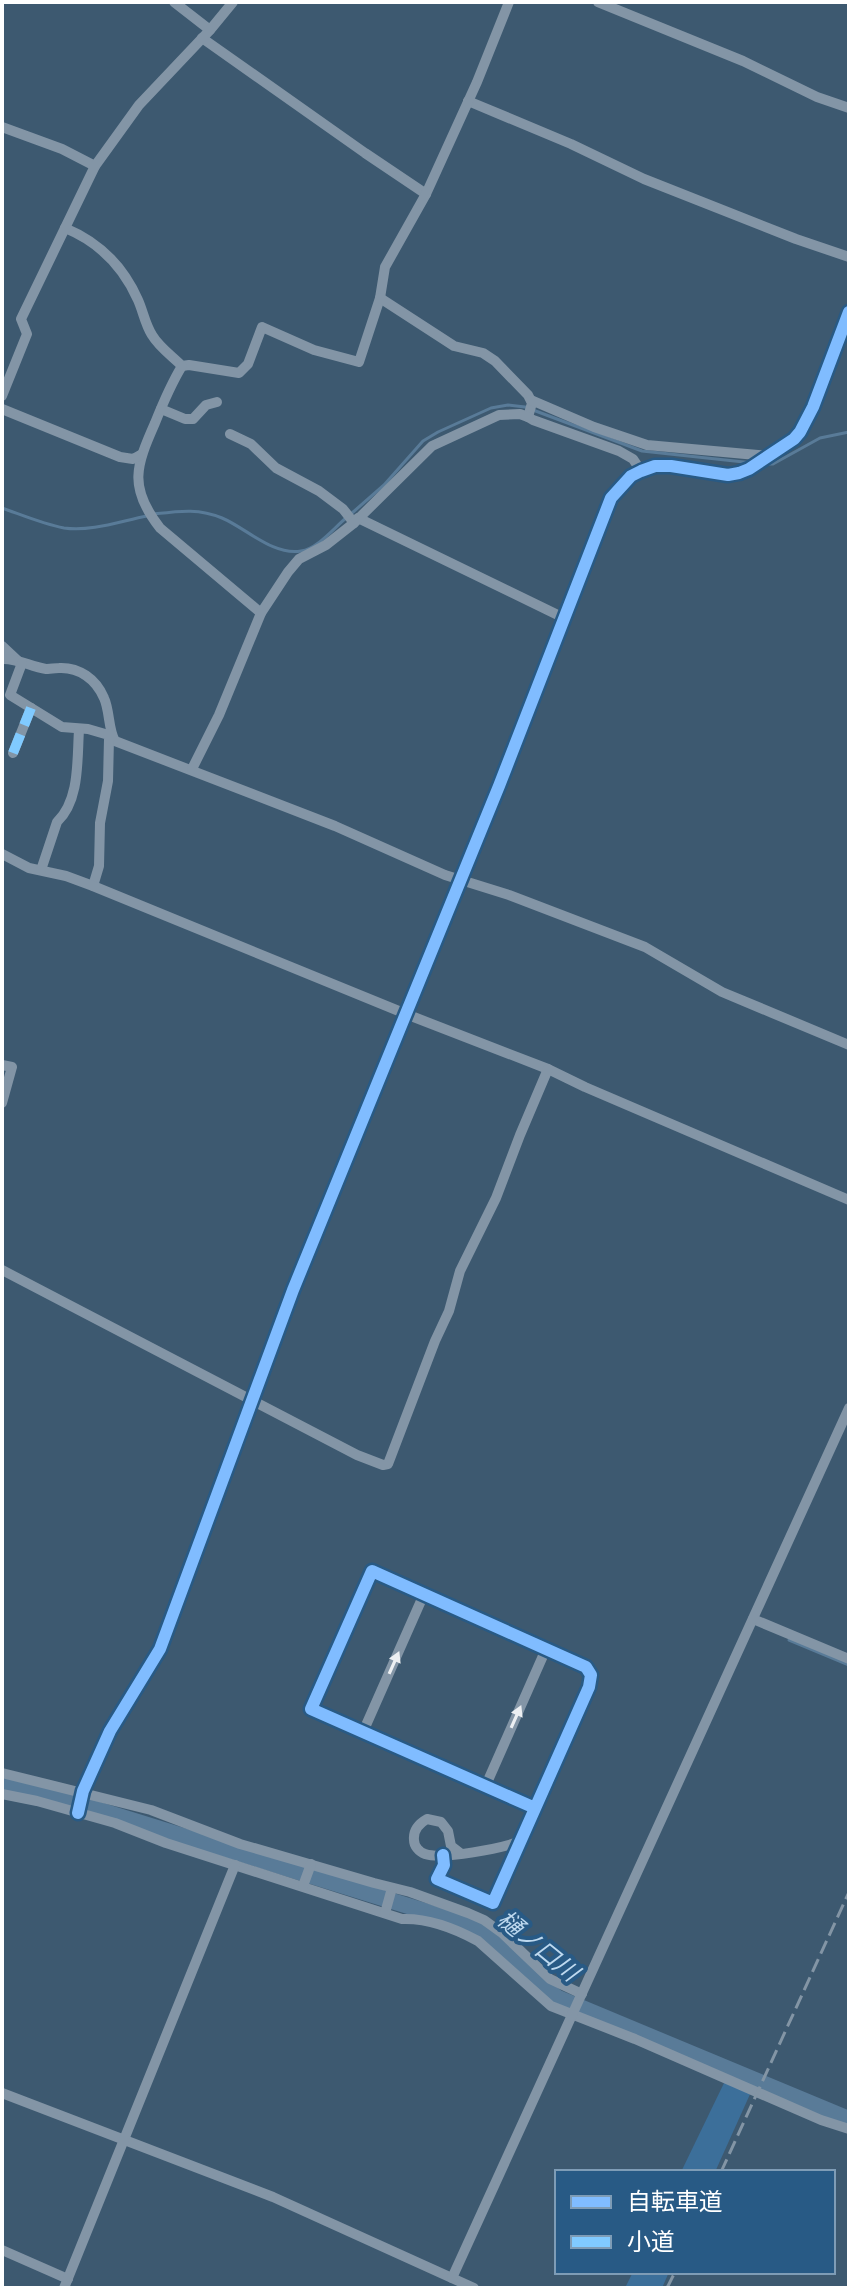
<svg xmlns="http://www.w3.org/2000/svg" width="851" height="2290" font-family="Raleway,'Noto Sans JP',sans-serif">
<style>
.green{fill:#3c6f9a}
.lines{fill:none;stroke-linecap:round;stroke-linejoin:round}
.stream{stroke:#597b98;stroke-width:3}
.river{stroke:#597b98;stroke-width:16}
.minor{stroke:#8395a6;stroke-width:10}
.rail{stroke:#8395a5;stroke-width:3;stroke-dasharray:14 6;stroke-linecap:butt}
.quiet{stroke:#80caff;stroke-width:10;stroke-dasharray:20 10;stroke-linecap:butt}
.cycleway-casing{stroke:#285a85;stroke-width:17}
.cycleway{stroke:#80bcff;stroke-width:12}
.oneway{fill:#eceff2}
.labels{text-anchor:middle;stroke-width:8;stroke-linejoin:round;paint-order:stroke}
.water-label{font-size:24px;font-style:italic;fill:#bed9ef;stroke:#285a85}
</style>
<rect width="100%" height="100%" fill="#3d5970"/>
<g class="green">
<polygon points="725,2081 751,2092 715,2172 681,2172"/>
<polygon points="633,2272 669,2272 662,2288 625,2288"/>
</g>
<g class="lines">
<g class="stream">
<polyline points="764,464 773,464 820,438 849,432"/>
<path d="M 2,508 C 22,515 43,524 64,528 C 91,532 121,521 147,516"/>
<polyline points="352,513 384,485 423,441 438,432 491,408 508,405 525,407 642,451 753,463"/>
<path d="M 154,514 C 179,511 199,508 222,518 C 246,528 273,556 301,551 C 317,549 334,528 346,518"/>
<polyline points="789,1640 849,1665"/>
</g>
<path class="river" d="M 2,1785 L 57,1797 L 476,1927 C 508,1944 528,1977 558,1998 L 849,2119"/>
<g class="minor">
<polyline points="174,2 210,30"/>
<polyline points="598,2 743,61 817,97 849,108"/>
<polyline points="202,38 365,153 426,194"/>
<polyline points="468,101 571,144 644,179 796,239 849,257"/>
<polyline points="2,127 62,149 95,166"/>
<path d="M 65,228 C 99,242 123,266 138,300 C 143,311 145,324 152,335 C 159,347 172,356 182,366 L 189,365 L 239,373 L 248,364 L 262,327 L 314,350 L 359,362 L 380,298 L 385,267 L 426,194 L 477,82 L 509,2"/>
<polyline points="380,298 454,346 483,353 495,361 528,395 532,403 528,417 533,420 619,451 633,459 641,471"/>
<path d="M 182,366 C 171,384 163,403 155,423 C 136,466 128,487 160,528 L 261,613"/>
<polyline points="2,396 27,334 21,319 95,166 139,105 210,30 233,2"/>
<polyline points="531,400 594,427 647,445 768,456"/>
<polyline points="2,409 120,457 133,459 142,454"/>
<polyline points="161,409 185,419 193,419 206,405 217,402"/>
<polyline points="230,434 251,444 276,468 319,491 343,509 354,523"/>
<polyline points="358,518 564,618"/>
<polyline points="2,646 18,661"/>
<path d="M 2,659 C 17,658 31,667 46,669 C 47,669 58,668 59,668 C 79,667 96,679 104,698 C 110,711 108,729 115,741 L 335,826 L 445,875 L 509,895 L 645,947 L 722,992 L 849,1045"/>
<polyline points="22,663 10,695 62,727 88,729 112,736 109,739 108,781 100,823 99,866 93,886"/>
<polyline points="13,753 31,708"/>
<polyline points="192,769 219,715 261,613 288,572 299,559 326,545 354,523 432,446 499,415 520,414 528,417"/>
<polyline points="2,854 29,868 66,876 93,886 406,1014 548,1069 585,1087 849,1200"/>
<path d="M 41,870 L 57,822 C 80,800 77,760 79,730"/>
<polyline points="2,1065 12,1067 2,1103"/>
<polyline points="2,1270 357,1455 383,1465 388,1464 435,1341 449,1311 460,1271 496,1198 520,1135 548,1069"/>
<polyline points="753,1619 849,1659"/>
<polyline points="363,1732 424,1594"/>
<polyline points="2,1773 151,1810 240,1844 374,1883 410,1892 468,1913 484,1920 502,1933 550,1979 582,1994"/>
<polyline points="486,1785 546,1649"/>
<path d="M 2,1794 L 37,1801 L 115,1823 L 166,1843 L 402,1919 C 427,1918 456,1929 478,1941 L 551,2006 L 635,2039 L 821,2120 L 849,2129"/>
<polyline points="78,1813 83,1791 110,1731 160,1649 293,1290 499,786 611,498 631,476 641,471 655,466 671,466 728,475 739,473 749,469 794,439 800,432 813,407 849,312"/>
<path d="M 460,1853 L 451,1846 L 448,1831 L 441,1822 L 427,1819 C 420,1823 413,1830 414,1840 C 414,1846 419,1852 425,1854 C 443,1860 503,1848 521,1841"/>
<polyline points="443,1855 444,1865 437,1879 493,1903 589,1687 591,1675 586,1667 372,1571 311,1709 535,1808"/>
<polyline points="303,1886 311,1864"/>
<polyline points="385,1913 392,1888"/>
<polyline points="2,2093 273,2197 474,2288"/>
<polyline points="2,2250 68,2279"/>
<polyline points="452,2278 849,1408"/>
<polyline points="64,2288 235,1865"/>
</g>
<g class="rail">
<polyline points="721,2172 849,1892"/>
<polyline points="667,2288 675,2272"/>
</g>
<polyline class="quiet" points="13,753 31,708"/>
<defs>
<g id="cycleway">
<polyline points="78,1813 83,1791 110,1731 160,1649 293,1290 499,786 611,498 631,476 641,471 655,466 671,466 728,475 739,473 749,469 794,439 800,432 813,407 849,312"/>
<polyline points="443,1855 444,1865 437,1879 493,1903 589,1687 591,1675 586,1667 372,1571 311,1709 535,1808"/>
</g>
</defs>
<use href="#cycleway" class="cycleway-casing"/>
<use href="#cycleway" class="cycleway"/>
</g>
<defs><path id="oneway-solid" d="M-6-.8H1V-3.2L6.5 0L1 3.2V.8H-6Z" transform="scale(2)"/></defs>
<g class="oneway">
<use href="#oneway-solid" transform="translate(394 1663) rotate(-66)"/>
<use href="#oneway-solid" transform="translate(516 1717) rotate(-66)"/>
</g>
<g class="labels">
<g class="water-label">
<text transform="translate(538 1946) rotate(39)" y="8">樋ノ口川</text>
</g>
</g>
<rect width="851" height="2290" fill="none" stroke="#ffffff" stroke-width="8"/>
<rect x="555" y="2170" width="280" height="104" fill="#285a85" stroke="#7e9cb6" stroke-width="2"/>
<rect x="571" y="2196" width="40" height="12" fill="#80bcff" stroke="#7e9cb6" stroke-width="2"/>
<text x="627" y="2210" font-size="24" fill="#ffffff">自転車道</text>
<rect x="571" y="2236" width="40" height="12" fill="#80caff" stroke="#7e9cb6" stroke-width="2"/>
<text x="627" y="2250" font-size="24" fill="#ffffff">小道</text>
</svg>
